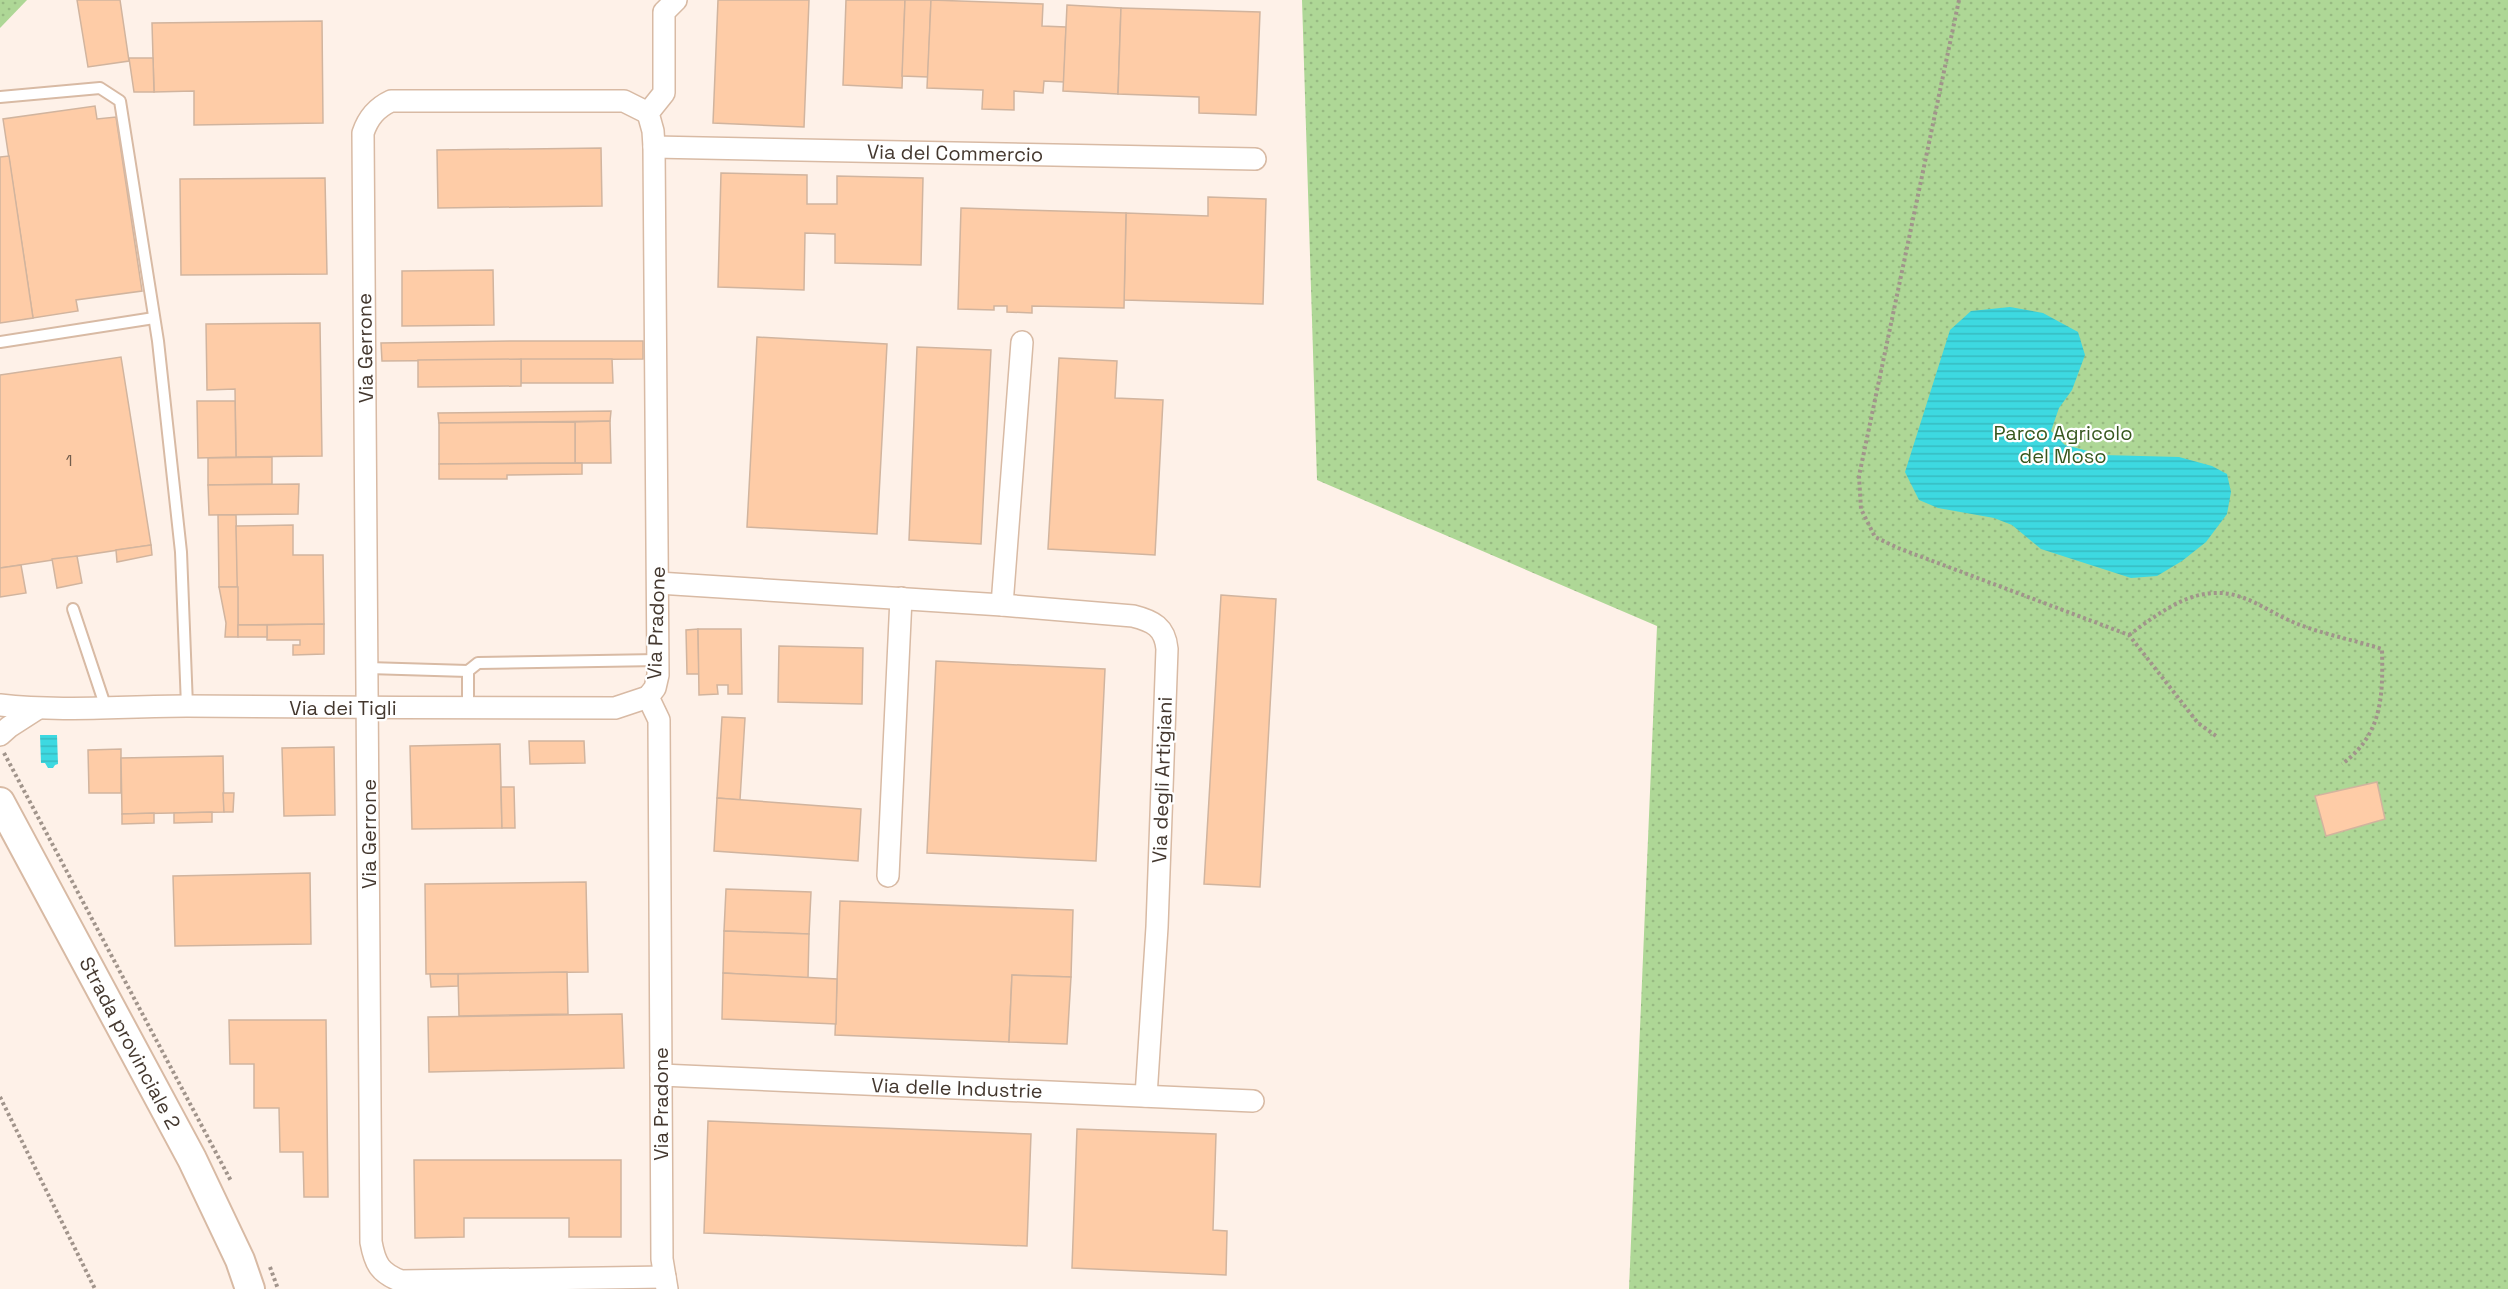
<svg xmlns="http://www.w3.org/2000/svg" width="2508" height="1289" font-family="'Space Grotesk',sans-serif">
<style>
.park{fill:url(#park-dots)}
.water{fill:url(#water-rules)}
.building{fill:#fecca7;stroke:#d1b49e;stroke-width:1.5}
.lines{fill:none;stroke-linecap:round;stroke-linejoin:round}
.service-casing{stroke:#d8baa4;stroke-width:14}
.minor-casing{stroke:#d8baa4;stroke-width:24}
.secondary-casing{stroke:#d8baa4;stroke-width:32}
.path{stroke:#a1948b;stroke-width:4;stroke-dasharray:3 3;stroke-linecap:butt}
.service{stroke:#fff;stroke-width:10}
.minor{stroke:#fff;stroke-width:21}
.secondary{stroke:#fff;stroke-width:28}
.labels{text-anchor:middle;stroke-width:4.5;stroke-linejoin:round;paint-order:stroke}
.number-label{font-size:16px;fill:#725d4d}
.street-label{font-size:20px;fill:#44382f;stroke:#fff}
.park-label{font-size:20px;fill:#37581f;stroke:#fff}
</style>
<defs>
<pattern id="park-dots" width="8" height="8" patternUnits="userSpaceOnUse" patternTransform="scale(1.5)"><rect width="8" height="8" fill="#aed796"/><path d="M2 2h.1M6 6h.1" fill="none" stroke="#97b982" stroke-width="1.8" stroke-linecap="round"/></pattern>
<pattern id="water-rules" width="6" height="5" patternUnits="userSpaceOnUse" patternTransform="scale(1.5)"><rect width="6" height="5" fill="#3dd9e1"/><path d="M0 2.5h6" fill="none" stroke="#37bbc1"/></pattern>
</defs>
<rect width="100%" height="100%" fill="#fef1e8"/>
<g class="park">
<polygon points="0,0 27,0 0,28"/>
<polygon points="1302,0 2508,0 2508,1289 1629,1289 1657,626 1317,480"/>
</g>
<g class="water">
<polygon points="2010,307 2043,313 2078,332 2085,355 2072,390 2059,408 2051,431 2065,445 2103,455 2179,457 2212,466 2227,474 2231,492 2227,514 2206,542 2182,561 2157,576 2131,578 2041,549 2012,525 1994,518 1938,508 1919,500 1905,472 1950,330 1971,311"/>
<polygon points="40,735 57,735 58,764 55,765 53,768 48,768 45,763 41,763"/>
</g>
<g class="building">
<polygon points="77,0 120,0 129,61 88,67"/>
<polygon points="718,0 809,0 804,127 713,123"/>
<polygon points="846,0 905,0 902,88 843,85"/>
<polygon points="905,0 931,0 928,77 902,76"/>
<polygon points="931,0 1043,4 1042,26 1066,27 1064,82 1044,81 1043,93 1014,91 1014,110 982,109 983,90 927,88"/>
<polygon points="1067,5 1121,8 1118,94 1063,91"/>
<polygon points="1121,8 1260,12 1256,115 1199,113 1199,97 1118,94"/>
<polygon points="322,21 323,123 194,125 194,91 154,92 152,23"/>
<polygon points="129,58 153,58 154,92 134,92"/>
<polygon points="95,106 97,119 116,117 142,291 76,300 78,311 33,318 3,119"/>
<polygon points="601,148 602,206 438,208 437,150"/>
<polygon points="9,156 33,318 0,323 0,157"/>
<polygon points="721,173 807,175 807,204 837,204 837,176 923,178 921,265 835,263 835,234 805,233 804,290 718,287"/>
<polygon points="325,178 327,274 181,275 180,179"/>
<polygon points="1208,197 1266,199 1263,304 1124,300 1126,213 1208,216"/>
<polygon points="961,208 1126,213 1124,308 1032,306 1032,313 1007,312 1007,306 994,306 994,310 958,309"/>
<polygon points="493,270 494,325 402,326 402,271"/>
<polygon points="320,323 322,456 236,457 235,389 207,390 206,324"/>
<polygon points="757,337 887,344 877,534 747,527"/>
<polygon points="511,341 643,341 643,359 382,361 381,343"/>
<polygon points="917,347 991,350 981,544 909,540"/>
<polygon points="121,357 151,545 0,568 0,375"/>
<polygon points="1059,358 1117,361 1115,398 1163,400 1155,555 1048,549"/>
<polygon points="521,359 612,359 613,383 521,383"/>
<polygon points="521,359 521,386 418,387 418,360"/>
<polygon points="197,401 235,401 236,457 198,458"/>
<polygon points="611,411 610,421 439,423 438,413"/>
<polygon points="610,421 611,463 575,463 575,422"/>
<polygon points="575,422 575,463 439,464 439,423"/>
<polygon points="272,457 272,484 208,485 208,458"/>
<polygon points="582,463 582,474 507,475 507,479 439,479 439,464"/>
<polygon points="299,484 298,514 209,515 208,485"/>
<polygon points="218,515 236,515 238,587 219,587"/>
<polygon points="293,525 293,555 323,555 324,624 238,625 236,526"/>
<polygon points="151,545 152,555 117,562 116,550"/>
<polygon points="77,556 82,583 57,588 52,559"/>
<polygon points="21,565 26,593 0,597 0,568"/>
<polygon points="219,587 238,587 238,637 225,637 226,623"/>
<polygon points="1221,595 1276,599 1260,887 1204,884"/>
<polygon points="324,624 324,654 293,655 293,645 300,645 300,640 267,640 267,625"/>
<rect x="238" y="625" width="29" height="12"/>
<polygon points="698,629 699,674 687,674 686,630"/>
<polygon points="698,629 741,629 742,694 728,694 728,685 717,685 718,694 699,695"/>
<polygon points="779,646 863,648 862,704 778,702"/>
<polygon points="936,661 1105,669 1096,861 927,853"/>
<polygon points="722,717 745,718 740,800 717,798"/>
<polygon points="529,741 584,741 585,763 530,764"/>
<polygon points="500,744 502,828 412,829 410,746"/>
<polygon points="334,747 335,815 284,816 282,748"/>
<polygon points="121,749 121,793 89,793 88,750"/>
<polygon points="223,756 224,812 122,814 121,758"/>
<polygon points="2377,782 2385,819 2326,836 2315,796"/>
<polygon points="501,787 514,787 515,828 502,828"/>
<polygon points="223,793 234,793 233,812 224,812"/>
<polygon points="717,798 861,809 858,861 714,851"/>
<polygon points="212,812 212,822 174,823 174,813"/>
<polygon points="154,813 154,823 122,824 122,814"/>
<polygon points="310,873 311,944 175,946 173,876"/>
<polygon points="586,882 588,972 426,974 425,884"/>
<polygon points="726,889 811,892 809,934 724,931"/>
<polygon points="840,901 1073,910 1071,977 1012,975 1009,1042 835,1035"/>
<polygon points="724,931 809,934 808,978 723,973"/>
<polygon points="567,972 568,1014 459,1016 458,974"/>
<polygon points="723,973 837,979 836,1024 722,1019"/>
<polygon points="430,974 458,974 458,986 431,987"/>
<polygon points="1012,975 1071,977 1067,1044 1009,1042"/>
<polygon points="622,1014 624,1068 429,1072 428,1017"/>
<polygon points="229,1020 326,1020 328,1197 304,1197 303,1152 280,1152 279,1108 254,1108 254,1064 230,1064"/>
<polygon points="708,1121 1031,1134 1027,1246 704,1233"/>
<polygon points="1077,1129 1216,1134 1213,1230 1227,1231 1226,1275 1072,1268"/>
<polygon points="414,1160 621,1160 621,1237 569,1237 569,1218 464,1218 464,1237 415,1238"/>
</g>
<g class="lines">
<defs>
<g id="service">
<polyline points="0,97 100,88 120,101 158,341 181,552 187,706"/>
<polyline points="0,342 154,318"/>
<polyline points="73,609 106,708"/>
<polyline points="368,668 468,671 478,663 658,660"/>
<polyline points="468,708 468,671"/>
</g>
<g id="minor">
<path d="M 648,113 L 624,101 L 391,101 C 376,108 368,118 363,133 L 371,1242 C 375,1264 380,1273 401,1281 L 665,1277"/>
<polyline points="654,147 1255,159"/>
<path d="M 658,583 L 1002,605 L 1133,616 C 1153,621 1165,627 1167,649 L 1157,927 L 1146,1096"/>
<polyline points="1002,605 1022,342"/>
<path d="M 0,705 C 62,712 124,706 187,706 C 330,707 472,708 615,708 L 648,697"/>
<polyline points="0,735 9,727 37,709"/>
<polyline points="888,876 901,598"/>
<polyline points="661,1075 1253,1101"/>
<polyline points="667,1289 662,1259 659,720 648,697 655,688 658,675 654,147 653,131 648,113 664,93 664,12 676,0"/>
</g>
<polyline id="secondary" points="0,802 192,1159 240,1260 250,1289"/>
</defs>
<use href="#service" class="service-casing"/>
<use href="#minor" class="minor-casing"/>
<use href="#secondary" class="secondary-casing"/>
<g class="path">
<polyline points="1959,0 1859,476 1861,509 1875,537 1898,548 2129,635 2198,723 2216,736"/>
<path d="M 2129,635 C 2162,611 2198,582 2241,597 C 2259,603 2276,615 2295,623 C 2322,634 2354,640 2382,649 C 2383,695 2383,734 2342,764"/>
<polyline points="4,753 231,1181"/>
<polyline points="0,1097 95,1289"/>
<polyline points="270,1267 278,1289"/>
</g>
<use href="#service" class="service"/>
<use href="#minor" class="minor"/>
<use href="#secondary" class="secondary"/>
</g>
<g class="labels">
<g class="number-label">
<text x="69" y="466">1</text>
</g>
<g class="street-label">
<text transform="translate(955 153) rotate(1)" y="7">Via del Commercio</text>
<text transform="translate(365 348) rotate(-91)" y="7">Via Gerrone</text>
<text transform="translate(656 623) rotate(-88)" y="7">Via Pradone</text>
<text x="343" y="715">Via dei Tigli</text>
<text transform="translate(1162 780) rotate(-88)" y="7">Via degli Artigiani</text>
<text transform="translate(369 834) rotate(-90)" y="7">Via Gerrone</text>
<text transform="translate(130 1043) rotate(62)" y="7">Strada provinciale 2</text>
<text transform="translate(957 1088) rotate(2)" y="7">Via delle Industrie</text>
<text transform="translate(661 1104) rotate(-90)" y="7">Via Pradone</text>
</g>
<g class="park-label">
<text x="2063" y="440">Parco Agricolo<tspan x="2063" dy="23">del Moso</tspan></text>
</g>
</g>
</svg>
